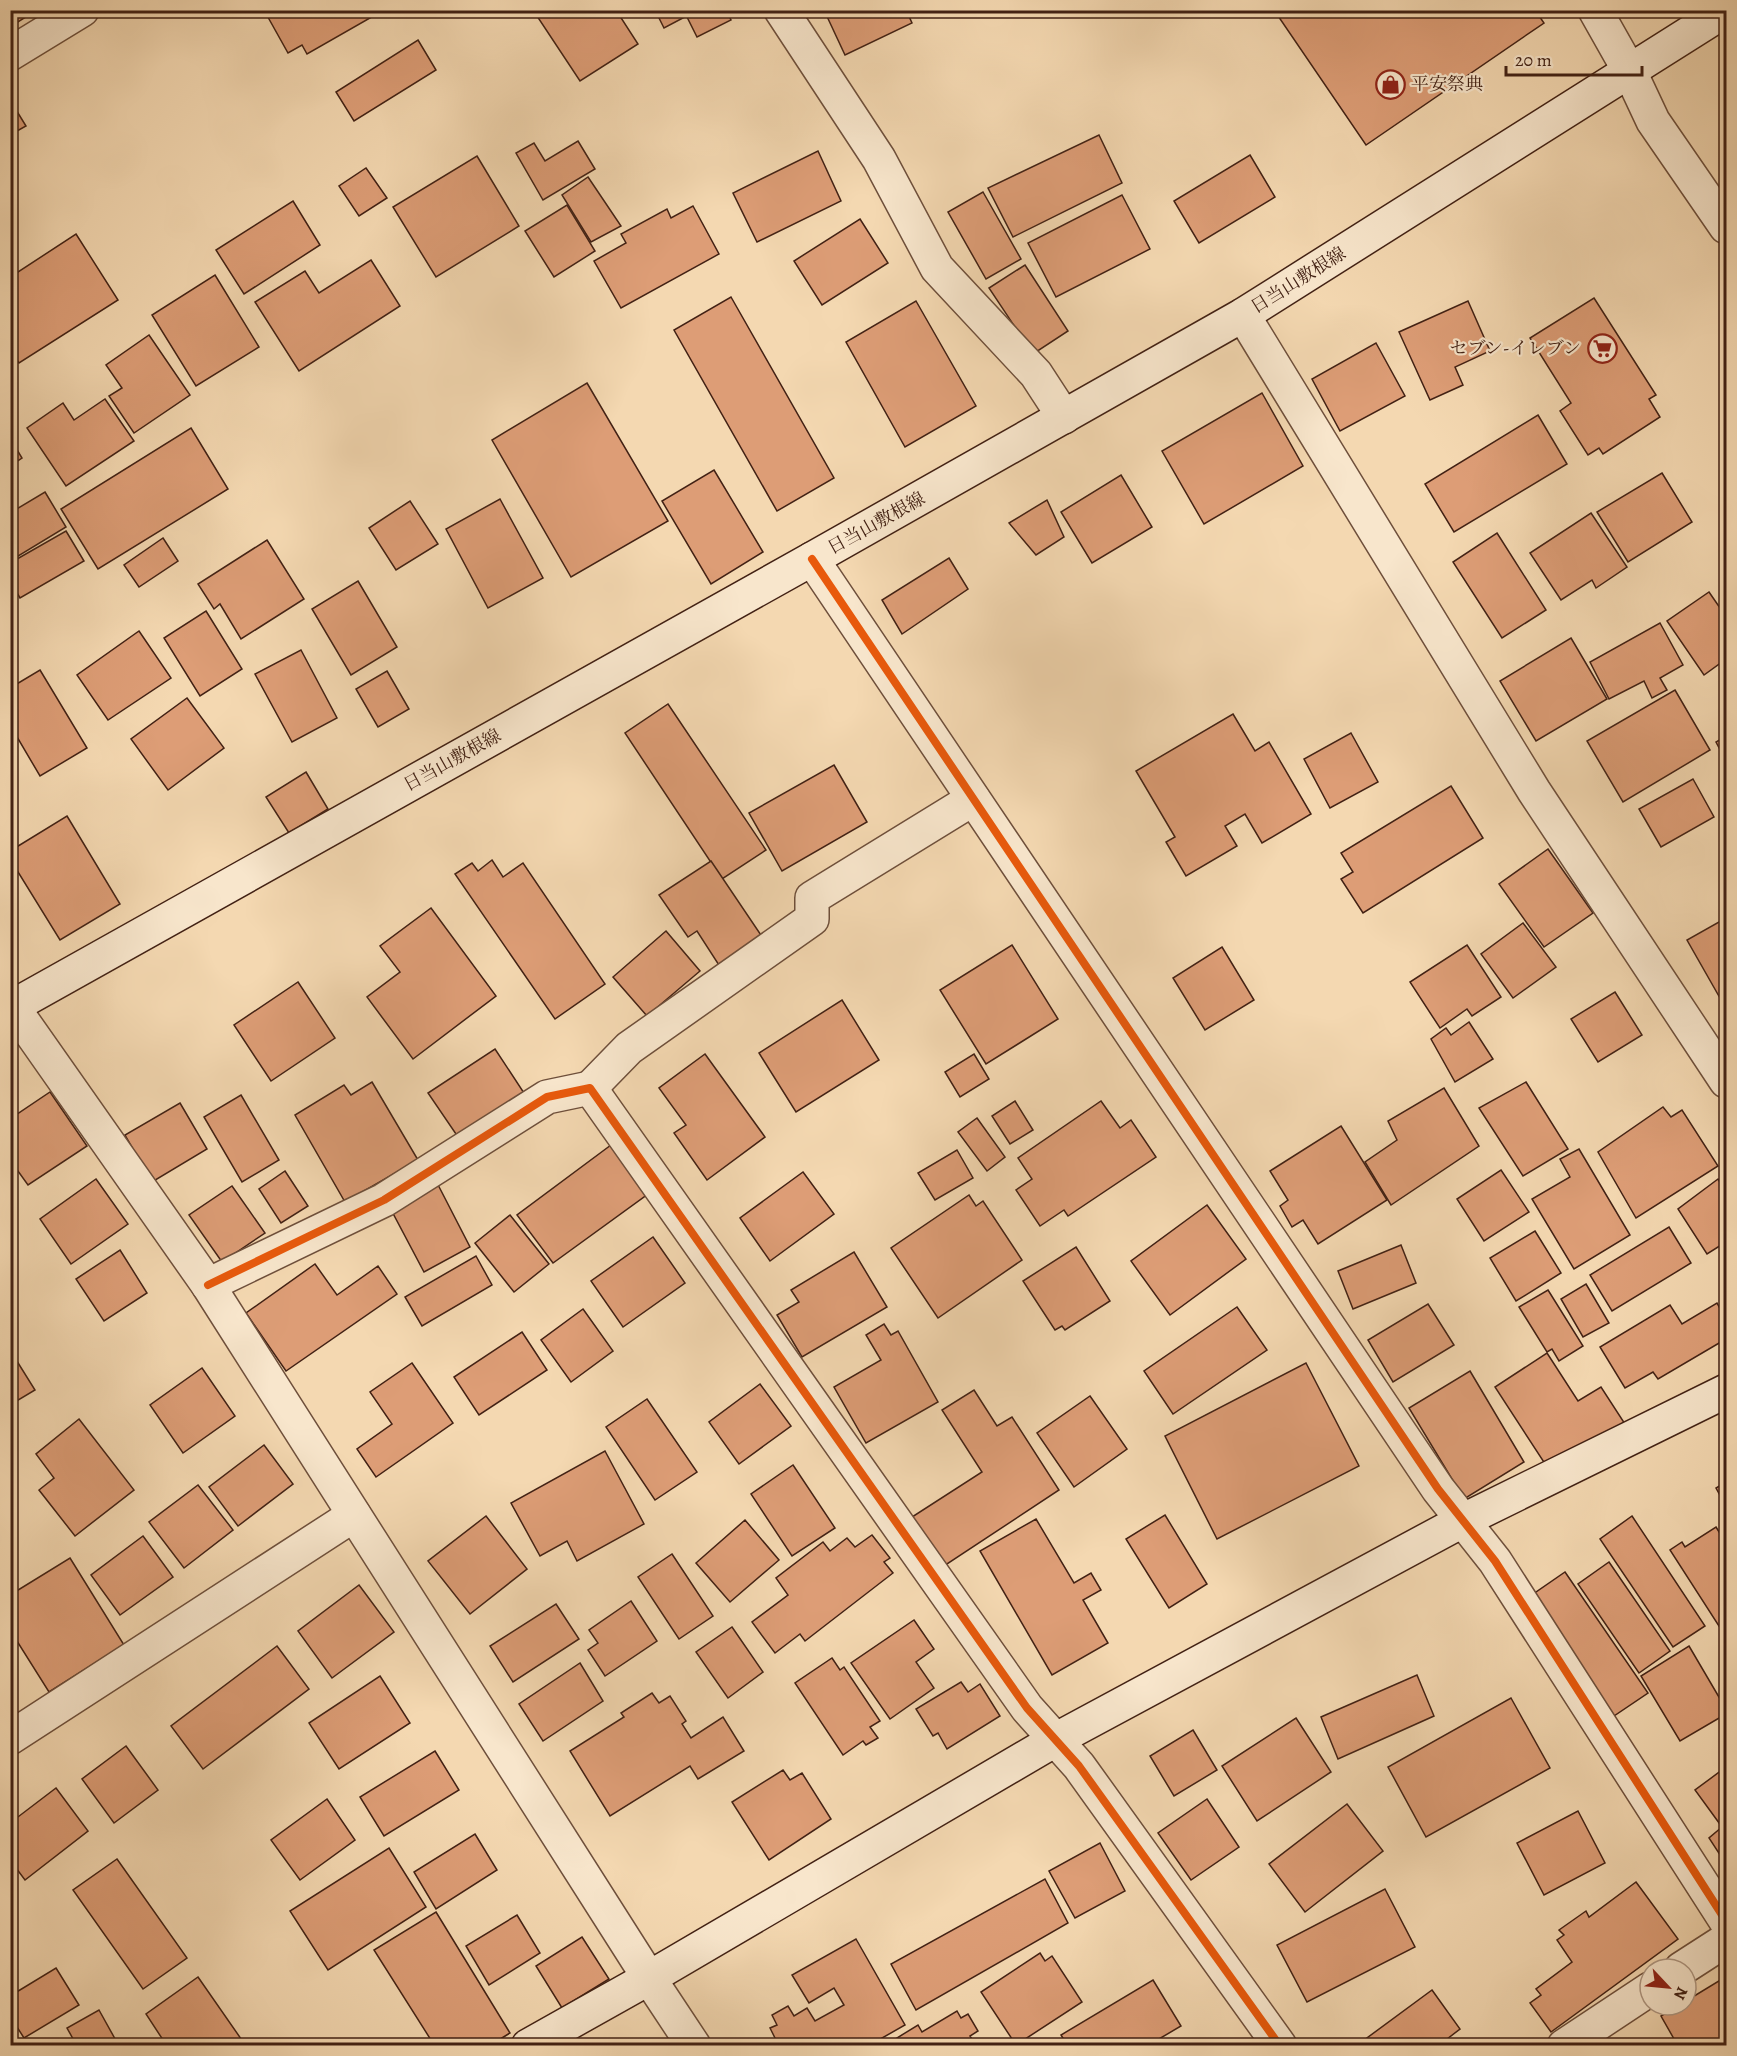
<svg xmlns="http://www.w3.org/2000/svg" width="1737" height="2056" font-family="Alegreya,'Noto Serif JP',serif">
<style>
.building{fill:#dd9d76;stroke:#422114;stroke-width:1.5}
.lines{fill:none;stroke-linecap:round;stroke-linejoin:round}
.street-casing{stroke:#6e4f3b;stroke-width:36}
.secondary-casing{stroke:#422114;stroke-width:36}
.street{stroke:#f8e6cc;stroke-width:33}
.secondary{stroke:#f8e6cc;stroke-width:33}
.cycleway-casing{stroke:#f8e6cc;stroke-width:11}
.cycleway{stroke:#e8590c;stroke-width:8}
.labels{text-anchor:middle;stroke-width:4.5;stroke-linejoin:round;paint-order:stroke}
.poi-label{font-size:18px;fill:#422114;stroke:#f8e6cc;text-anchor:start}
.street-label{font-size:18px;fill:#422114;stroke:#f8e6cc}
</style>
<rect width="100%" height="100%" fill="#f4d8b1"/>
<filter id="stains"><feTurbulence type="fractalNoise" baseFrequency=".00333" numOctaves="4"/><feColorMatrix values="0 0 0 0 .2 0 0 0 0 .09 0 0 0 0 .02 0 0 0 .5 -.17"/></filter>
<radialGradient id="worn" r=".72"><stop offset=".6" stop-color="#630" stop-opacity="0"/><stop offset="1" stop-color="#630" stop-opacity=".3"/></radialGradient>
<g class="building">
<polygon points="10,10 37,10 10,27"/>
<polygon points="264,10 384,10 307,54 302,45 288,53"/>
<polygon points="533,10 616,10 638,44 580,81"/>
<polygon points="655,10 698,10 664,28"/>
<polygon points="700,10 726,10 731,20 697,37 687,17"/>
<polygon points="824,10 906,10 912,23 845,55"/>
<polygon points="1274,10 1535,10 1544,23 1366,145"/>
<polygon points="418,40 436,70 354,121 336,92"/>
<polygon points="10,100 26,126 10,135"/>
<polygon points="1099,135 1122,183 1013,237 988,188"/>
<polygon points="578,141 595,169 543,200 516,153 534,143 545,161"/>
<polygon points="818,151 841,201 757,242 733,193"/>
<polygon points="1250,155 1275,197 1199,243 1174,201"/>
<polygon points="477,156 519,226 436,277 393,207"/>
<polygon points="366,168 387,198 359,216 339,186"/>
<polygon points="588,177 621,226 591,242 562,195"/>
<polygon points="983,192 1021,259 986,279 948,212"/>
<polygon points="1122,195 1150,249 1056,297 1028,243"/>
<polygon points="293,201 320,245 244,294 216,250"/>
<polygon points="567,205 595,251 554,277 525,231"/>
<polygon points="693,206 719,254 621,308 594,261 626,243 621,234 667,209 671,218"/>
<polygon points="860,219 888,263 822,305 794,261"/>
<polygon points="76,234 118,300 19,363 10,350 10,273 12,276"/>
<polygon points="371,260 400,306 299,371 255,302 305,271 319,293"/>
<polygon points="1025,265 1068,331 1033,354 989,288"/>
<polygon points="215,275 259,347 196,386 152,315"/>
<polygon points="731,297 834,478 777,511 674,330"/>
<polygon points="1594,298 1656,395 1649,399 1660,417 1603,454 1599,448 1588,455 1560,411 1571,403 1530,338"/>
<polygon points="916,301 976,406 905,447 846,342"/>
<polygon points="1468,301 1490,351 1455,367 1463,385 1430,400 1399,332"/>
<polygon points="149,335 190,395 134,433 109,396 122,388 106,365"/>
<polygon points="1376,343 1405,396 1340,431 1312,379"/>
<polygon points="587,383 668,521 571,577 492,440"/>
<polygon points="1262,393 1303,466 1204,524 1162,451"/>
<polygon points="105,399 134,441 66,486 27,428 63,403 74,420"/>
<polygon points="1538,415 1567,464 1454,532 1425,484"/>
<polygon points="191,428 228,489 98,569 61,509"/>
<polygon points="10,438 22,458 10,466"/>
<polygon points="714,470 763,552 711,584 662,501"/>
<polygon points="1662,473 1692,522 1628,562 1597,512"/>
<polygon points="1121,475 1152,527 1092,563 1061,512"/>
<polygon points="45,492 66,527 10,561 10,513"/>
<polygon points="500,499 543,578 488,608 446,529"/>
<polygon points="1047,500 1064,537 1036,555 1009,523"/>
<polygon points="410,501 438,544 396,570 369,528"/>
<polygon points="1591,513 1627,567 1596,588 1592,580 1561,600 1530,553"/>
<polygon points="66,531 84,561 20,598 10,581 10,563"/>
<polygon points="1497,533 1546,610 1502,638 1453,562"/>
<polygon points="163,538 178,561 139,587 124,565"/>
<polygon points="267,540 304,599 241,639 220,604 214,609 198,584"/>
<polygon points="949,558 968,589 902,634 882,600"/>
<polygon points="358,581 397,647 351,675 312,609"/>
<polygon points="1709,592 1720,608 1726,604 1726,659 1704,675 1667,621"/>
<polygon points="206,611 242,669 200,696 164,638"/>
<polygon points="1660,623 1683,665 1660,678 1667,690 1652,698 1644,681 1609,699 1590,662"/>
<polygon points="139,631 171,678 108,720 77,675"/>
<polygon points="1571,638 1607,699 1536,741 1500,681"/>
<polygon points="301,650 337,718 292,742 255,674"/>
<polygon points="40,670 87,748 40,776 10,725 10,688"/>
<polygon points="387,671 409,709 378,727 356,689"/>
<polygon points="1675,690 1710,750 1623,802 1587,741"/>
<polygon points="187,698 224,748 168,790 131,739"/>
<polygon points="668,704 766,850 722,879 625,733"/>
<polygon points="1233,714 1255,751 1269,742 1311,814 1262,843 1245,814 1225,826 1237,846 1186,876 1166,842 1175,837 1136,771"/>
<polygon points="1351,733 1378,782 1330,808 1304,759"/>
<polygon points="1726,736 1726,761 1716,742"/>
<polygon points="834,765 867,822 782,871 749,813"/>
<polygon points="306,772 328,809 289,833 266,797"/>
<polygon points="1693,779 1714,817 1661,847 1639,809"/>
<polygon points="1451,786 1483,838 1363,913 1341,879 1353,872 1341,853"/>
<polygon points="67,816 120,904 60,940 10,859 10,851"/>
<polygon points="1548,849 1593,913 1544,947 1499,884"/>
<polygon points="492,860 503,877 523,863 605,984 555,1019 455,874 472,863 478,871"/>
<polygon points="711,861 769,947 726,976 697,931 688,937 659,895"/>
<polygon points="431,908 496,996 413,1059 367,997 400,972 380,946"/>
<polygon points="1726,918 1726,994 1720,998 1687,940"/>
<polygon points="1523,923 1556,967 1513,998 1481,954"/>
<polygon points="666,931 700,971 647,1016 613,977"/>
<polygon points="1012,945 1058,1019 986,1064 940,990"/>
<polygon points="1467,945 1501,997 1472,1016 1467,1009 1440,1028 1410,982"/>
<polygon points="1222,947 1254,1000 1205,1030 1173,978"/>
<polygon points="298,982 335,1038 271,1081 234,1025"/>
<polygon points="1615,992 1642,1035 1598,1062 1571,1019"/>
<polygon points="842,1000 879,1060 796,1112 759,1053"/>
<polygon points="1469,1022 1493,1059 1455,1082 1431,1039 1446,1028 1451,1035"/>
<polygon points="495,1049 524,1093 458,1137 428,1093"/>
<polygon points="705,1054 765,1137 707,1180 674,1133 686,1125 659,1088"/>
<polygon points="974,1054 989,1079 960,1097 945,1072"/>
<polygon points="372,1082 418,1160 345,1202 295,1115 344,1085 351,1095"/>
<polygon points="1526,1082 1568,1149 1523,1176 1479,1108"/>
<polygon points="1444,1088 1479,1146 1391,1205 1365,1162 1397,1140 1388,1121"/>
<polygon points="50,1092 87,1146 28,1185 10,1160 10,1119"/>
<polygon points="241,1095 279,1160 242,1182 204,1117"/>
<polygon points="1015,1101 1033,1130 1010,1144 992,1116"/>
<polygon points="1101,1101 1120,1128 1131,1120 1156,1157 1068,1216 1064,1210 1040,1226 1016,1190 1032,1179 1018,1158"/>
<polygon points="180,1103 207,1149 152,1182 125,1135"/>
<polygon points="1663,1107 1671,1117 1682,1110 1718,1166 1636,1218 1598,1152"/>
<polygon points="977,1118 1005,1157 987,1171 958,1132"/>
<polygon points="1341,1126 1387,1200 1318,1244 1303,1220 1292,1227 1280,1206 1288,1200 1270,1171"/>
<polygon points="611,1145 648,1194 553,1263 517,1215"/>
<polygon points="1579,1149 1630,1235 1574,1269 1532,1199 1570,1177 1560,1159"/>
<polygon points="957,1150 973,1178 935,1200 918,1173"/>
<polygon points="1501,1170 1529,1212 1484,1241 1457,1199"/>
<polygon points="285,1171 308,1206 281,1223 259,1189"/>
<polygon points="803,1172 834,1214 770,1261 740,1218"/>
<polygon points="434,1177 470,1247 424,1272 387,1202"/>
<polygon points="96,1179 128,1224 71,1264 40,1219"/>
<polygon points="1718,1179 1726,1192 1726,1242 1707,1254 1678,1209"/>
<polygon points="232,1186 265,1233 222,1262 189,1215"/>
<polygon points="969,1195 976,1206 983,1201 1022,1260 938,1318 891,1248"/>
<polygon points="1207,1205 1246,1259 1170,1315 1131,1261"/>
<polygon points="510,1215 549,1264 514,1292 475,1243"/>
<polygon points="1669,1227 1691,1263 1612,1311 1590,1275"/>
<polygon points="1535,1231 1561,1273 1516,1301 1490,1258"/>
<polygon points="653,1237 685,1283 623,1327 591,1281"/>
<polygon points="1401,1245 1416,1283 1353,1309 1338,1271"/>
<polygon points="1076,1247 1110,1301 1065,1330 1062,1326 1055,1330 1023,1281"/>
<polygon points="120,1250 147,1293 104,1321 76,1279"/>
<polygon points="854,1252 887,1307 802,1357 777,1315 799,1302 791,1290"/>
<polygon points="476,1256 492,1285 422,1326 405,1297"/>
<polygon points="315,1264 337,1295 378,1266 397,1294 286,1371 246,1313"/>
<polygon points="1586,1284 1609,1323 1583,1337 1561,1299"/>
<polygon points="1548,1290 1583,1346 1559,1361 1552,1349 1547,1352 1519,1307"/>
<polygon points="1717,1303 1726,1320 1726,1339 1658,1379 1653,1372 1625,1388 1600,1347 1670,1305 1682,1324"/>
<polygon points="1428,1304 1454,1345 1393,1382 1368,1340"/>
<polygon points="1237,1307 1267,1350 1173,1414 1144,1371"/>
<polygon points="583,1309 613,1351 571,1382 541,1340"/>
<polygon points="884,1324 891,1335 898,1331 938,1402 866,1443 834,1387 881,1360 866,1335"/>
<polygon points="522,1332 547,1370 479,1415 454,1377"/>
<polygon points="10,1350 35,1390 10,1405"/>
<polygon points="1547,1353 1578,1401 1601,1387 1625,1424 1551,1473 1495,1387"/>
<polygon points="412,1363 453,1423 376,1477 357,1449 392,1424 370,1392"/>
<polygon points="1306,1363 1359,1466 1217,1539 1165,1436"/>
<polygon points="202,1368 235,1416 183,1453 150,1405"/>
<polygon points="1470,1371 1524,1462 1464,1499 1409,1408"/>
<polygon points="760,1384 791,1426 739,1464 709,1422"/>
<polygon points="974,1390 997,1426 1012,1417 1059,1490 944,1566 912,1517 982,1472 942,1410"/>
<polygon points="1090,1396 1127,1449 1074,1487 1037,1433"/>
<polygon points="647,1399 697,1472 655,1500 606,1427"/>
<polygon points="79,1419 134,1490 75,1536 39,1490 54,1478 36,1454"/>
<polygon points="264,1445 293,1484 238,1526 209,1487"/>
<polygon points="605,1451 644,1524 577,1561 567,1541 540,1556 511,1503"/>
<polygon points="793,1465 835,1528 792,1556 751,1494"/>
<polygon points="1726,1482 1726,1506 1716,1488"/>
<polygon points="198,1485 233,1530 184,1568 149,1522"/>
<polygon points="1165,1515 1207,1584 1169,1608 1126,1539"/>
<polygon points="486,1516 527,1569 470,1614 428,1561"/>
<polygon points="1632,1516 1705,1626 1673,1647 1600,1539"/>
<polygon points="1036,1519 1074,1583 1091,1573 1101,1590 1083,1600 1108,1643 1052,1675 980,1551"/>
<polygon points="745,1520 779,1560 730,1602 696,1563"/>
<polygon points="1716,1527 1726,1543 1726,1637 1670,1550 1682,1542 1685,1547"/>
<polygon points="872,1535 890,1558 884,1562 893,1573 805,1641 800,1634 775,1653 752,1622 788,1595 776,1578 823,1542 830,1551 847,1538 855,1547"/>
<polygon points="143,1536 173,1577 120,1615 91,1575"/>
<polygon points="672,1554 713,1616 679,1639 638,1577"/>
<polygon points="70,1558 124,1645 49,1692 10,1630 10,1595"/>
<polygon points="1609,1562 1670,1651 1639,1673 1578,1584"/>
<polygon points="1565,1572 1648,1693 1608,1720 1526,1599"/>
<polygon points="359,1585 394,1632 332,1678 298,1631"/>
<polygon points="631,1601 657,1641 605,1676 588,1650 598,1643 589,1630"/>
<polygon points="556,1604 579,1639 513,1682 490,1646"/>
<polygon points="914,1620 934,1649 916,1662 934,1688 890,1719 851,1663"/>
<polygon points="732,1627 763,1672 728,1698 696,1652"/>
<polygon points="277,1646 309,1689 203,1769 171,1726"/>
<polygon points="1689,1646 1726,1709 1726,1714 1680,1741 1641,1676"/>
<polygon points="832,1658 840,1670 844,1667 880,1721 870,1727 878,1738 866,1745 863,1741 843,1755 795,1683"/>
<polygon points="580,1663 603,1701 543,1741 519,1704"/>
<polygon points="1417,1675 1434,1716 1338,1759 1321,1717"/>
<polygon points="380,1676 410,1723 339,1769 309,1723"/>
<polygon points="961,1682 968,1692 980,1684 1000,1716 947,1749 938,1733 933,1736 916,1709"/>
<polygon points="652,1693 659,1703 670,1696 686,1721 682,1724 691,1738 723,1717 744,1751 698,1779 690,1766 610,1816 570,1751 624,1717 621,1713"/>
<polygon points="1511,1698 1550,1768 1426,1837 1388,1767"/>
<polygon points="1296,1718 1331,1772 1257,1821 1222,1766"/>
<polygon points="1193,1730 1217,1770 1174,1796 1150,1756"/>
<polygon points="126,1746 158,1790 114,1823 82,1779"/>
<polygon points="435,1751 459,1790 384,1836 360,1797"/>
<polygon points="1726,1767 1726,1864 1709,1838 1722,1827 1695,1790"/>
<polygon points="783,1770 790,1780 802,1773 831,1819 769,1860 732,1802"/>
<polygon points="56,1788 88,1831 25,1880 10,1860 10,1823"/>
<polygon points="327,1799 355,1840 300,1880 271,1840"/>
<polygon points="1207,1799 1239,1847 1191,1880 1158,1833"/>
<polygon points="1347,1804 1383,1851 1305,1912 1269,1864"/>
<polygon points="1578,1811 1605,1863 1544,1895 1517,1843"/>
<polygon points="475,1834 497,1870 436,1909 414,1872"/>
<polygon points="1100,1843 1125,1891 1075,1918 1049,1871"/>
<polygon points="389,1848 426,1907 328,1970 290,1911"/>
<polygon points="117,1859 187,1958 143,1989 73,1890"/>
<polygon points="1045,1879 1068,1923 916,2010 891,1964"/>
<polygon points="1636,1882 1678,1939 1551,2032 1530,2003 1541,1995 1536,1989 1572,1962 1557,1940 1564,1935 1559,1930 1586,1911 1589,1917"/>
<polygon points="1385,1889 1415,1947 1307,2002 1277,1945"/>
<polygon points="436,1912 510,2033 489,2046 422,2046 431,2040 374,1950"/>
<polygon points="517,1915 540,1953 489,1985 466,1946"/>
<polygon points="582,1937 609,1979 562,2008 536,1966"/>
<polygon points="856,1939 905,2025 868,2046 779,2046 770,2028 777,2025 772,2015 788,2006 794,2016 807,2008 815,2021 844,2005 834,1988 809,2003 792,1975"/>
<polygon points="1040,1953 1045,1961 1052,1956 1082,2002 1016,2045 981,1992"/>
<polygon points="56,1968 79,2005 24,2038 10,2016 10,1996"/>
<polygon points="198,1977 246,2046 167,2046 146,2014"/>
<polygon points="1722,1979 1726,1986 1726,2042 1720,2046 1678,2046 1661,2016 1679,2005 1686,2005 1686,2001"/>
<polygon points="1153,1980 1181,2026 1147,2046 1062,2046 1066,2043 1061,2035"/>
<polygon points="1432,1990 1460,2029 1438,2046 1356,2046"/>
<polygon points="99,2010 119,2046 77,2046 67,2028"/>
<polygon points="957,2011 961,2018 968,2014 978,2031 970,2036 976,2046 884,2046 918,2025 922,2032"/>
</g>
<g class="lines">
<defs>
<g id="street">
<polyline points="781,10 879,159 937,268 1036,374 1064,417"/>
<polyline points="1595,10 1630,72 1653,121 1726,227"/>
<polyline points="10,54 82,10"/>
<polyline points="1243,315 1534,791 1726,1081"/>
<polyline points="812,559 1438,1489 1495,1561 1726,1921"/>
<polyline points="10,1003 208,1285 649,1978 694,2046"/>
<polyline points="590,1088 629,1048 812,919 812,898 973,799"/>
<polyline points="208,1285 384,1200 547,1097 590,1088 1027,1708 1079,1766 1280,2046"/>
<polyline points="10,1738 354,1515"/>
<polyline points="1681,1969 1726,1940"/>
<polyline points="1564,2046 1650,1989"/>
</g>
<g id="secondary">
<polyline points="10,1008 812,559 1243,315 1726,10"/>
<polyline points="528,2046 649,1978 1055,1740 1462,1521 1726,1391"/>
</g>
</defs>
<use href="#street" class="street-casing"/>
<use href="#secondary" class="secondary-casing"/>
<use href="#street" class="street"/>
<use href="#secondary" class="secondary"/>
<defs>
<g id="cycleway">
<polyline points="812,559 1438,1489 1495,1561 1726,1921"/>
<polyline points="208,1285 384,1200 547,1097 590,1088 1027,1708 1079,1766 1280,2046"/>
</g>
</defs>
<use href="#cycleway" class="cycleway-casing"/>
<use href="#cycleway" class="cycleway"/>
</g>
<defs>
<symbol id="shop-ring" viewBox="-11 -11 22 22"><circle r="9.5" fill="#f8e6cc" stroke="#8f2418" stroke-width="1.5"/><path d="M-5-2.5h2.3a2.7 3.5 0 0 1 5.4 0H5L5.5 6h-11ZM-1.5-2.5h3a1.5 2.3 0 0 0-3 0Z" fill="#8f2418"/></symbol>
<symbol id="supermarket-ring" viewBox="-11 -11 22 22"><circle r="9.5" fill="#f8e6cc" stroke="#8f2418" stroke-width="1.5"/><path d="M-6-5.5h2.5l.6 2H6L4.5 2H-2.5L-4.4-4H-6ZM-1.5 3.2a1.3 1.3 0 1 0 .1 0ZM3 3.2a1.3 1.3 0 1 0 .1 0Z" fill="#8f2418"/></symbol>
</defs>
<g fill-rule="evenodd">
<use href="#shop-ring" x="1374" y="68" width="33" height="33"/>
<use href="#supermarket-ring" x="1586" y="332" width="33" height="33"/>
</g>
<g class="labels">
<g class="poi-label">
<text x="1411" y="90">平安祭典</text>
<text x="1581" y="354" text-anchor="end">セブン-イレブン</text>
</g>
<g class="street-label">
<text transform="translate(1298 280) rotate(-32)" y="6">日当山敷根線</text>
<text transform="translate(876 523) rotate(-29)" y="6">日当山敷根線</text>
<text transform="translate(452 760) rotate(-29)" y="6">日当山敷根線</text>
</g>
</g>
<rect width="1737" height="2056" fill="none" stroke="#f4d8b1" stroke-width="36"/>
<rect x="12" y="12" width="1713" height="2032" fill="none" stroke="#422114" stroke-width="3"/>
<rect x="18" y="18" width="1701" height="2020" fill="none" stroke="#422114" stroke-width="1.5"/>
<g transform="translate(1668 1987) rotate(116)"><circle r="28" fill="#f8e6cc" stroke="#af9782" stroke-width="1.5"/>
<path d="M0-4.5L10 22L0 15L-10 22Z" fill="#8f2418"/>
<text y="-9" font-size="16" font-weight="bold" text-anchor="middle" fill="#422114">N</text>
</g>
<path d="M1506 66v9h136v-9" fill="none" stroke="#422114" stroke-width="3"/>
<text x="1515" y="66" font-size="18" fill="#422114" stroke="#f8e6cc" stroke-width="4.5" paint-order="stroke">20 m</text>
<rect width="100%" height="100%" filter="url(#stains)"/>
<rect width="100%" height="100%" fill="url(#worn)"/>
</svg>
